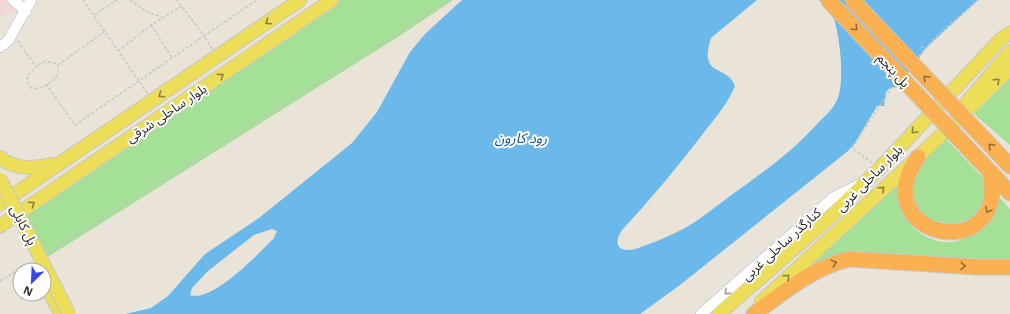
<svg xmlns="http://www.w3.org/2000/svg" width="1010" height="314" font-family="'Open Sans','Noto Sans Arabic',sans-serif">
<style>
.medical{fill:#f1d7d5}
.green{fill:#a4e095}
.water{fill:#6bb9eb;fill-rule:evenodd}
.lines{fill:none;stroke-linecap:round;stroke-linejoin:round}
.minor-casing{stroke:#cdcfe0;stroke-width:12}
.major-casing{stroke:#c7c7c7;stroke-width:15}
.highway-casing{stroke:#c7c7c7;stroke-width:17}
.path{stroke:#c7c7c7;stroke-width:1.5;stroke-dasharray:3 2;stroke-linecap:butt}
.minor{stroke:#fff;stroke-width:10}
.major{stroke:#edde59;stroke-width:13}
.highway{stroke:#fbb152;stroke-width:15}
.major-bridge-casing{stroke:#c7c7c7;stroke-width:15;stroke-linecap:butt}
.highway-bridge-casing{stroke:#c7c7c7;stroke-width:17;stroke-linecap:butt}
.major-bridge{stroke:#edde59;stroke-width:13}
.highway-bridge{stroke:#fbb152;stroke-width:15}
.oneway{stroke:#8a8240}
.oneway2{stroke:#916c3c}
.oneway3{stroke:#9e9e9e}
.labels{text-anchor:middle;stroke-width:4;stroke-linejoin:round;paint-order:stroke}
.street-label{font-size:13px;fill:#272727;stroke:#fff}
.water-label{font-size:14px;font-style:italic;fill:#0f5492;stroke:#fff}
</style>
<rect width="100%" height="100%" fill="#eae4d8"/>
<polygon class="medical" points="0,0 8,0 19,9 0,17"/>
<g class="green">
<polygon points="332,0 453,0 401,35 46,258 19,213"/>
<polygon points="1010,78 1010,145 974,114"/>
<path d="M 946,139 L 989,184 C 984,202 976,219 960,229 L 919,220 L 909,189 L 922,161 Z"/>
<path d="M 906,172 C 903,181 898,192 899,201 C 903,230 943,255 969,235 C 979,227 990,207 998,196 L 1010,209 L 1010,260 L 919,257 L 855,251 L 838,255 L 791,283 Z"/>
</g>
<path class="water" d="M 462,0 L 757,0 L 711,38 C 698,78 727,64 735,86 C 728,103 716,117 705,131 C 679,165 651,199 622,230 C 610,249 624,254 641,247 C 655,242 672,235 685,228 C 701,219 715,207 730,196 C 761,174 792,152 818,123 C 825,116 833,109 837,100 C 845,83 840,40 835,22 C 832,13 825,6 819,0 L 978,0 L 925,49 L 898,87 L 890,88 L 886,92 L 884,106 L 877,106 L 855,143 L 848,151 L 680,285 L 640,314 L 125,314 L 151,308 L 168,296 L 205,254 L 259,218 L 352,143 L 377,112 L 410,52 L 425,34 ZM 272,229 L 277,231 L 274,238 C 259,253 212,303 190,295 L 192,288 L 208,271 L 254,235 Z"/>
<g class="lines">
<defs>
<g id="minor">
<polyline points="13,0 26,11"/>
<polyline points="0,47 8,41 31,0"/>
<polyline points="701,314 834,197 859,185"/>
</g>
<g id="major">
<polyline points="966,103 1010,52"/>
<path d="M 0,158 C 17,170 33,169 53,164"/>
<polyline points="0,204 300,0"/>
<polyline points="0,226 332,0"/>
<polyline points="44,282 61,314"/>
<polyline points="761,302 918,157 1010,69"/>
<polyline points="719,314 830,217 879,169 1001,39 1010,33"/>
</g>
<g id="highway">
<polyline points="972,126 1010,166"/>
<polyline points="960,140 1010,193"/>
<path d="M 918,157 C 862,238 1010,268 990,172"/>
<path d="M 754,314 C 784,292 812,268 849,259 L 977,267 L 1010,267"/>
</g>
</defs>
<use href="#minor" class="minor-casing"/>
<use href="#major" class="major-casing"/>
<use href="#highway" class="highway-casing"/>
<g class="path">
<polyline points="83,0 147,93"/>
<polyline points="130,0 145,11 161,17"/>
<polyline points="94,15 117,0"/>
<polyline points="151,25 172,58"/>
<polyline points="18,41 36,67"/>
<polyline points="921,46 925,49"/>
<polyline points="212,49 204,36 257,0"/>
<polyline points="118,51 151,25 182,6"/>
<polyline points="919,56 936,37 978,0"/>
<path d="M 43,62 L 53,62 L 57,65 C 58,67 59,70 58,72 C 57,81 39,91 31,88 C 21,76 34,69 43,62 Z"/>
<polyline points="58,65 105,31"/>
<polyline points="46,84 75,125 204,36 177,0"/>
<polyline points="872,163 852,148 894,84"/>
<polyline points="48,252 451,0"/>
<polyline points="0,281 31,262"/>
</g>
<use href="#minor" class="minor"/>
<use href="#major" class="major"/>
<use href="#highway" class="highway"/>
<defs>
<polyline id="major-bridge" points="0,179 69,314"/>
<g id="highway-bridge">
<polyline points="828,0 960,140"/>
<polyline points="852,0 972,126"/>
</g>
</defs>
<use href="#major-bridge" class="major-bridge-casing"/>
<use href="#highway-bridge" class="highway-bridge-casing"/>
<use href="#major-bridge" class="major-bridge"/>
<use href="#highway-bridge" class="highway-bridge"/>
</g>
<defs><path id="oneway-chevron" d="M-2-3.5L2.5 0L-2 3.5" fill="none" stroke-width="1.6" stroke-linecap="round" stroke-linejoin="round"/></defs>
<g class="oneway">
<use href="#oneway-chevron" transform="translate(268 22) rotate(146)"/>
<use href="#oneway-chevron" transform="translate(221 76) rotate(-34)"/>
<use href="#oneway-chevron" transform="translate(997 81) rotate(-44)"/>
<use href="#oneway-chevron" transform="translate(161 95) rotate(146)"/>
<use href="#oneway-chevron" transform="translate(914 131) rotate(133)"/>
<use href="#oneway-chevron" transform="translate(882 189) rotate(-42)"/>
<use href="#oneway-chevron" transform="translate(32 204) rotate(-34)"/>
<use href="#oneway-chevron" transform="translate(787 277) rotate(-44)"/>
</g>
<g class="oneway2">
<use href="#oneway-chevron" transform="translate(855 28) rotate(47)"/>
<use href="#oneway-chevron" transform="translate(926 78) rotate(-133)"/>
<use href="#oneway-chevron" transform="translate(991 146) rotate(-134)"/>
<use href="#oneway-chevron" transform="translate(988 210) rotate(119)"/>
<use href="#oneway-chevron" transform="translate(834 263) rotate(-18)"/>
<use href="#oneway-chevron" transform="translate(963 266) rotate(4)"/>
</g>
<use class="oneway3" href="#oneway-chevron" transform="translate(727 292) rotate(139)"/>
<g class="labels">
<g class="street-label">
<text transform="translate(894 70) rotate(47)" y="5">پل پنجم</text>
<text transform="translate(166 113) rotate(-34)" y="5">بلوار ساحلی شرقی</text>
<text transform="translate(869 178) rotate(-45)" y="5">بلوار ساحلی غربی</text>
<text transform="translate(24 225) rotate(63)" y="5">پل کابلی</text>
<text transform="translate(781 244) rotate(-42)" y="5">کنارگذر ساحلی غربی</text>
</g>
<g class="water-label">
<text x="521" y="143">رود کارون</text>
</g>
</g>
<g transform="translate(32 282) rotate(204)"><circle r="19" fill="#ffffff" stroke="#a9a9a9"/>
<path d="M0-3L7 15L0 10L-7 15Z" fill="#3943f6"/>
<text y="-6" font-size="11" font-weight="bold" text-anchor="middle" fill="#272727">N</text>
</g>
</svg>
